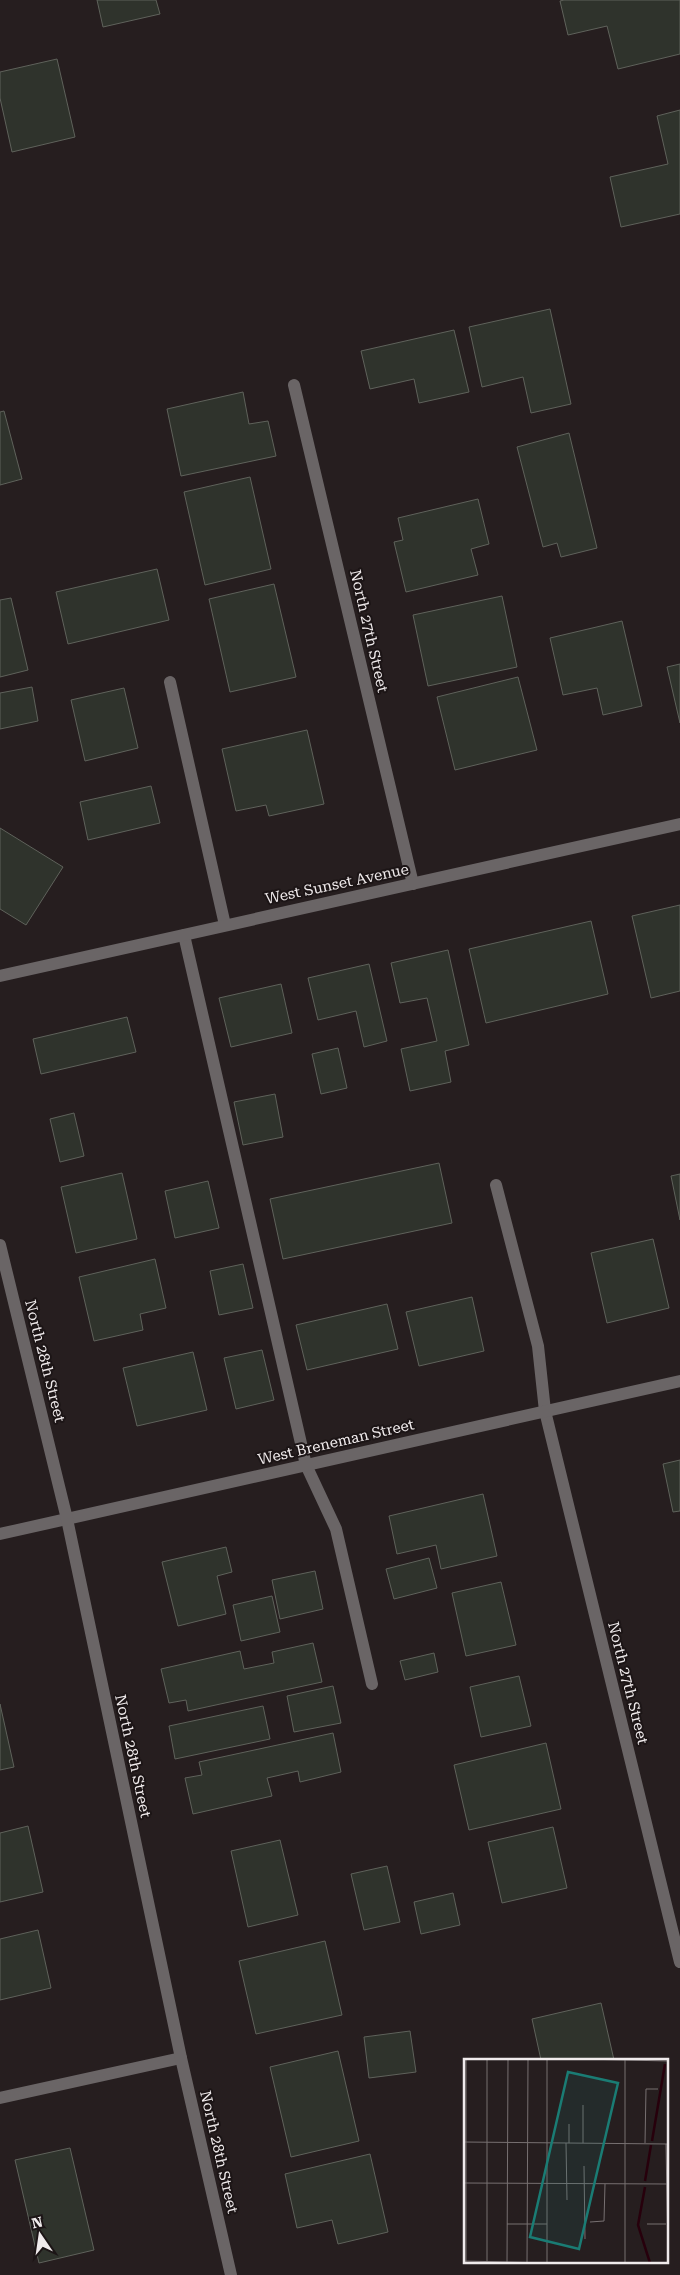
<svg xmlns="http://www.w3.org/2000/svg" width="680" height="2275" font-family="'Roboto Serif',serif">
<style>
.building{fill:#2f332c;stroke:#5f625b}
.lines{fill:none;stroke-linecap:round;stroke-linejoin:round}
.service{stroke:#6a6566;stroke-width:12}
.minor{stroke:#6a6566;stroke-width:12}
.tertiary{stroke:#6a6566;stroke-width:12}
.labels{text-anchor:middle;stroke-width:4;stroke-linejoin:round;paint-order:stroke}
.street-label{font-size:15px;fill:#f0ebec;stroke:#1c1516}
.inset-river{fill:none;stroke:#27000c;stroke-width:2.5}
.inset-road{fill:none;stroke:#777071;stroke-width:1}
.view{fill:#1a7c74;fill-opacity:0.15;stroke:#1a7c74;stroke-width:2.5}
.inset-edge{fill:none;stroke:#f0ebec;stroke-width:2.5}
</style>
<rect width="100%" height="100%" fill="#261e1f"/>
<g class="building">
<polygon points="97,0 156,0 160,14 103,27"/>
<polygon points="564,0 680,0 680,54 618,69 607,26 568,35 560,1"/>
<polygon points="57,59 75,137 12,152 0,98 0,72"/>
<polygon points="680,110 680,214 621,227 610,177 668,164 657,116"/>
<polygon points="550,309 571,404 531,413 523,377 482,387 469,327"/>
<polygon points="454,330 469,392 419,403 414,379 370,389 361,351"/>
<polygon points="243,392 249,424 268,421 276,456 181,476 167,409"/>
<polygon points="4,411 22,479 0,485 0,412"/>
<polygon points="569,433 597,548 561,557 557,543 543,547 517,447"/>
<polygon points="250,477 271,569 205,585 184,492"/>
<polygon points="478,499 489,544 471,549 478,575 406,592 394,542 403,540 398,518"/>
<polygon points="157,569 169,620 68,644 56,592"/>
<polygon points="274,584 296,677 230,692 209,599"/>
<polygon points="502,596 517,667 428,686 413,615"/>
<polygon points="11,598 28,670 0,677 0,600"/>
<polygon points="622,621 642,706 603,715 597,688 563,695 550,638"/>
<polygon points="680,664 680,723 667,667"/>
<polygon points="518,677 537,750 455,770 437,697"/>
<polygon points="32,687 38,721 0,729 0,693"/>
<polygon points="124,688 138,748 85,761 71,700"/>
<polygon points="307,730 324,804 269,816 266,805 236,811 222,749"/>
<polygon points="151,786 160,823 88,840 80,802"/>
<polygon points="0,828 63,867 26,925 0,909"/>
<polygon points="680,905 680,991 651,998 632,916"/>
<polygon points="591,921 608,994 486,1023 469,949"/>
<polygon points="448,950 469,1045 445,1051 451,1082 410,1091 401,1049 437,1041 427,998 400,1003 391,963"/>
<polygon points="369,964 387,1041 364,1047 356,1011 318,1020 308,978"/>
<polygon points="281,984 292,1033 231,1047 219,998"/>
<polygon points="127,1017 136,1052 41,1074 33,1039"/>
<polygon points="338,1048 347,1088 321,1094 312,1054"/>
<polygon points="275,1094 283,1137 243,1145 234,1102"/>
<polygon points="74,1113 84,1156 60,1162 50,1119"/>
<polygon points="439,1163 452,1223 283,1259 270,1199"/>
<polygon points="122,1173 137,1239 76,1253 61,1187"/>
<polygon points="680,1174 680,1220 671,1176"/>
<polygon points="208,1181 219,1228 175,1238 165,1191"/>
<polygon points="653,1239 669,1308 607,1323 591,1253"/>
<polygon points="155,1259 166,1308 140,1314 143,1330 94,1341 79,1277"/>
<polygon points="243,1264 253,1308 219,1315 210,1271"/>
<polygon points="472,1297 484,1351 419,1366 406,1312"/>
<polygon points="387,1304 398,1349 307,1370 296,1325"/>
<polygon points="262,1350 274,1400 236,1409 224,1358"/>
<polygon points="193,1352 207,1410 137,1426 123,1368"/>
<polygon points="680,1460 680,1511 673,1512 663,1464"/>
<polygon points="483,1494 497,1556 441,1569 436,1545 397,1554 389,1516"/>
<polygon points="226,1547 232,1572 217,1576 226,1614 178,1626 162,1562"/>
<polygon points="429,1558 437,1588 394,1599 386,1569"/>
<polygon points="315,1571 323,1609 280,1619 272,1580"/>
<polygon points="501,1582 516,1645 466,1656 452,1593"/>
<polygon points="272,1596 280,1632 241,1641 233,1605"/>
<polygon points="313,1643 322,1682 188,1711 186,1700 169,1703 161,1669 240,1651 244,1669 274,1663 272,1652"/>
<polygon points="434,1653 438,1672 405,1680 400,1661"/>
<polygon points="519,1676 531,1726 481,1737 470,1687"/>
<polygon points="333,1686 341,1723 294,1732 287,1696"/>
<polygon points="0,1704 14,1767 0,1770"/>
<polygon points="263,1706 270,1739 175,1759 169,1726"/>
<polygon points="333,1733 341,1772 300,1782 298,1771 267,1778 272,1796 193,1814 185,1778 202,1775 199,1762"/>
<polygon points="546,1743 561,1809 469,1830 454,1765"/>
<polygon points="28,1826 43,1892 0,1902 0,1833"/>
<polygon points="553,1827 567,1888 502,1903 488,1842"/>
<polygon points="280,1840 298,1915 248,1927 231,1851"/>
<polygon points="387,1866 400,1922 364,1930 351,1874"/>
<polygon points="453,1893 460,1925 421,1934 414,1902"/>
<polygon points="38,1930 51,1988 0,2000 0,1939"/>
<polygon points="325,1941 342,2015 256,2034 239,1961"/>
<polygon points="601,2003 614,2060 541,2060 532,2019"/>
<polygon points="410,2031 416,2072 369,2078 364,2037"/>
<polygon points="338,2051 359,2141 291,2157 270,2067"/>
<polygon points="70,2148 94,2250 39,2263 15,2160"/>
<polygon points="370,2154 388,2232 338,2244 332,2220 297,2228 285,2174"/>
</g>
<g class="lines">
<g class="service">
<polyline points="170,682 225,925"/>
<polyline points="184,935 306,1465 336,1529 372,1684"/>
<polyline points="496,1185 538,1346 545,1411"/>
</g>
<g class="minor">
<polyline points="294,385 413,884"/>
<polyline points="0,976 680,824"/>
<polyline points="545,1411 680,1962"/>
<polyline points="0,1534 680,1381"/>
<polyline points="0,2098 181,2058"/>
</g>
<polyline class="tertiary" points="0,1245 67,1519 181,2058 231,2275"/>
</g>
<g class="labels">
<g class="street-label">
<text transform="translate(369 631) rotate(77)" y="5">North 27th Street</text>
<text transform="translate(337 884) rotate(-12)" y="5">West Sunset Avenue</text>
<text transform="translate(45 1361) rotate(76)" y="5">North 28th Street</text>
<text transform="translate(336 1442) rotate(-13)" y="5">West Breneman Street</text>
<text transform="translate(628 1683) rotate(76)" y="5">North 27th Street</text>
<text transform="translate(133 1756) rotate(78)" y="5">North 28th Street</text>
<text transform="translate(219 2152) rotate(77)" y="5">North 28th Street</text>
</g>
</g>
<g transform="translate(464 2059)">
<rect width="204" height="204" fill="#261e1f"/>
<path class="inset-river" d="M 188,82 L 201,5M 181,122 L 187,86M 181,128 L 174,166 L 186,204"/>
<path class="inset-road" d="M 2,0 L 2,204M 118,0 L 204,2M 161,0 L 161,204M 119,46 L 119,84M 0,83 L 204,85M 102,84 L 103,141M 105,84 L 105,65M 181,84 L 182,30 L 194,30M 202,85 L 204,196M 120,107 L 121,180M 0,124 L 204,125M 126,163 L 140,162 L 141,125M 43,165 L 83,165M 183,165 L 202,165M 0,202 L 84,204M 23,204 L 23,0M 43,204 L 44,0M 63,204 L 64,0M 83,204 L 83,0"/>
<path class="view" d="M 104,13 L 154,24 L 115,190 L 66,178 Z"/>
<rect width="204" height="204" class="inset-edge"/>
</g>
<g transform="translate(40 2235) rotate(347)" stroke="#1c1516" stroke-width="4" paint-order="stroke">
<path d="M0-4L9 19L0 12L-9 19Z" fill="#f0ebec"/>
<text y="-8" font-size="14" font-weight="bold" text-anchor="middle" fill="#f0ebec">N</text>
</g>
</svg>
